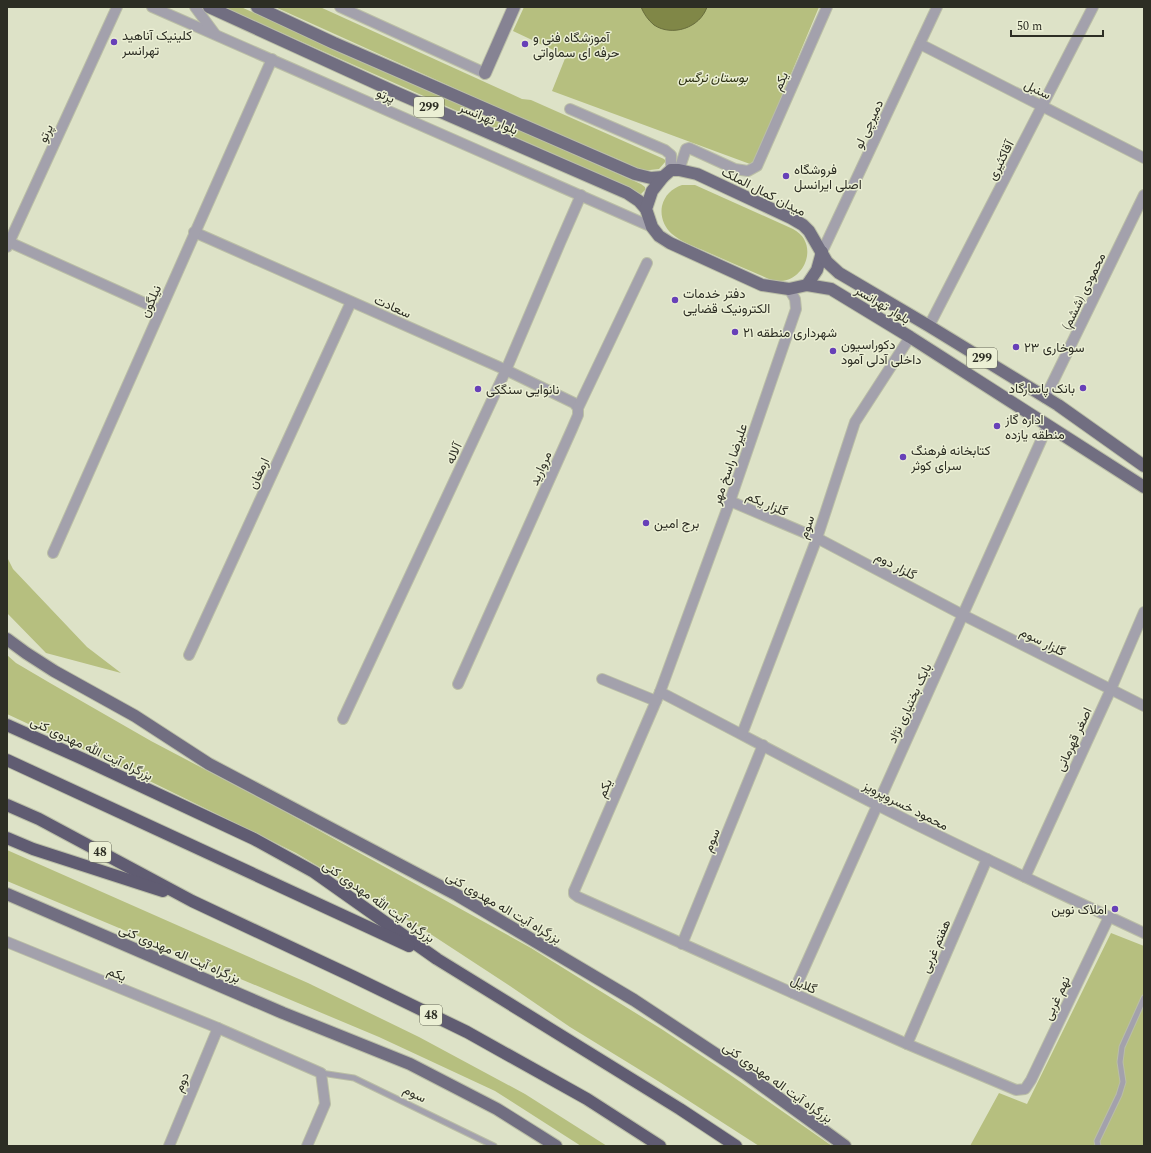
<svg xmlns="http://www.w3.org/2000/svg" width="1151" height="1153" font-family="Spectral,Vazirmatn,serif">
<style>
.green{fill:#b6bf7f}
.water{fill:#808747;stroke:#676c3c}
.lines{fill:none;stroke-linecap:round;stroke-linejoin:round}
.lane-casing{stroke:#babea6;stroke-width:7}
.street-casing{stroke:#babea6;stroke-width:12}
.secondary-casing{stroke:#babea6;stroke-width:14}
.primary-casing{stroke:#babea6;stroke-width:14}
.highway-casing{stroke:#babea6;stroke-width:14}
.lane{stroke:#a3a1ac;stroke-width:5}
.street{stroke:#a3a1ac;stroke-width:10}
.secondary{stroke:#868393;stroke-width:12}
.primary{stroke:#716e81;stroke-width:12}
.highway{stroke:#605c72;stroke-width:12}
.poi-dot{fill:#6740b8;stroke:#ebefd4;stroke-width:1.5}
.labels{text-anchor:middle;stroke-width:3;stroke-linejoin:round;paint-order:stroke}
.shield{fill:#ebefd4;stroke:#666859;stroke-width:1}
.shield-label{font-size:12px;font-weight:bold;fill:#2d2e24}
.poi-label{font-size:13px;fill:#2d2e24;stroke:#ebefd4;text-anchor:start}
.park-label{font-size:13px;font-style:italic;fill:#2a2e10;stroke:#ebefd4}
.street-label{font-size:13px;fill:#2d2e24;stroke:#ebefd4}
</style>
<rect width="100%" height="100%" fill="#dde2c7"/>
<g class="green">
<polygon points="224,7 241,7 641,184 645,187 645,190 641,194 638,194 603,176"/>
<polygon points="275,7 320,7 522,99 531,100 664,159 666,161 659,169 641,171 620,160 527,121"/>
<polygon points="524,7 819,7 755,160 750,164 552,91 566,56 513,31"/>
<path d="M 682,185 L 695,185 L 793,229 C 798,232 802,235 804,239 C 814,257 800,280 781,281 C 777,282 773,280 769,279 C 748,270 728,261 707,252 C 696,247 681,242 672,234 C 664,227 660,216 662,206 C 665,195 671,189 682,185 Z"/>
<polygon points="7,557 13,569 87,647 121,673 46,653 7,613"/>
<polygon points="7,655 16,663 50,683 151,741 282,810 531,948 663,1030 729,1074 832,1146 759,1146 658,1081 570,1027 510,986 429,933 296,853 125,769 7,714"/>
<polygon points="7,850 308,983 419,1037 525,1094 607,1146 581,1146 495,1091 379,1037 7,881"/>
<polygon points="1111,933 1144,946 1144,1146 970,1146 999,1093 1027,1104"/>
</g>
<path class="water" d="M 641,7 L 707,7 C 700,28 672,37 654,25 C 648,20 644,14 641,7 Z"/>
<g class="lines">
<defs>
<g id="lane">
<polyline points="321,1073 354,1078 494,1146"/>
<polyline points="1098,1146 1097,1141 1119,1095 1123,1082 1120,1062 1122,1047 1144,998"/>
</g>
<g id="street">
<polyline points="152,7 652,227"/>
<polyline points="195,7 215,34"/>
<polyline points="340,7 485,73"/>
<polyline points="920,44 1144,158"/>
<polyline points="570,109 665,150 671,155 671,170"/>
<polyline points="679,170 686,149 689,148 735,169 748,171 757,166 827,7"/>
<polyline points="194,232 506,370 574,403 578,408"/>
<polyline points="9,242 160,310"/>
<polyline points="7,247 117,7"/>
<polyline points="822,252 937,7"/>
<polyline points="789,289 795,299 796,309 730,501 660,692 574,891 574,894 578,897 907,1044 1016,1090 1025,1089 1031,1080 1109,917"/>
<polyline points="929,326 1093,7"/>
<polyline points="1045,398 1144,195"/>
<polyline points="730,501 817,538 963,615 1144,706"/>
<polyline points="53,553 272,59"/>
<polyline points="189,655 351,302"/>
<polyline points="602,679 656,701"/>
<polyline points="458,684 572,429 578,415 578,408 647,263"/>
<path d="M 660,692 C 732,729 804,768 877,805 C 965,850 1055,891 1144,933"/>
<polyline points="343,719 506,370 560,243 581,195"/>
<polyline points="742,734 817,538 855,422 910,337"/>
<polyline points="1025,877 1111,689 1144,612"/>
<polyline points="7,942 218,1028 321,1073 325,1104 307,1146"/>
<polyline points="682,944 763,745"/>
<polyline points="793,993 1048,425"/>
<polyline points="907,1044 987,859"/>
<polyline points="169,1146 218,1028"/>
</g>
<polyline id="secondary" points="485,73 514,7"/>
<g id="primary">
<polyline points="209,7 395,92 627,193 639,201 646,209"/>
<polyline points="257,7 334,43 635,174 651,178 663,177"/>
<polyline points="807,285 817,270 822,252"/>
<polyline points="1144,466 1058,405 929,326 839,273 827,262 809,231 803,225 791,218 697,174 679,170 671,170 663,177 652,191 646,209 652,227 659,236 670,243 762,285 789,289 807,285 831,289 910,337 1144,487"/>
<polyline points="7,639 26,653 54,671 135,716 209,764 457,895 634,1000 746,1074 845,1146"/>
<polyline points="7,894 283,1013 410,1064 497,1109 556,1146"/>
</g>
<g id="highway">
<polyline points="7,725 83,759 254,839 314,872 437,959 680,1109 736,1146"/>
<polyline points="7,760 409,946"/>
<polyline points="7,805 39,819 192,901 354,977 467,1032 587,1099 660,1146"/>
<polyline points="7,838 33,849 163,891"/>
</g>
</defs>
<use href="#lane" class="lane-casing"/>
<use href="#street" class="street-casing"/>
<use href="#secondary" class="secondary-casing"/>
<use href="#primary" class="primary-casing"/>
<use href="#highway" class="highway-casing"/>
<use href="#lane" class="lane"/>
<use href="#street" class="street"/>
<use href="#secondary" class="secondary"/>
<use href="#primary" class="primary"/>
<use href="#highway" class="highway"/>
</g>
<g class="poi-dot">
<circle cx="114" cy="42" r="4"/>
<circle cx="525" cy="44" r="4"/>
<circle cx="786" cy="176" r="4"/>
<circle cx="675" cy="300" r="4"/>
<circle cx="735" cy="332" r="4"/>
<circle cx="1016" cy="347" r="4"/>
<circle cx="833" cy="351" r="4"/>
<circle cx="1083" cy="388" r="4"/>
<circle cx="478" cy="389" r="4"/>
<circle cx="997" cy="426" r="4"/>
<circle cx="903" cy="457" r="4"/>
<circle cx="646" cy="523" r="4"/>
<circle cx="1115" cy="909" r="4"/>
</g>
<g class="labels">
<g class="shield">
<rect x="414" y="97" width="30" height="20" rx="3"/>
<rect x="967" y="348" width="30" height="20" rx="3"/>
<rect x="89" y="842" width="22" height="20" rx="3"/>
<rect x="420" y="1005" width="22" height="20" rx="3"/>
</g>
<g class="shield-label">
<text x="429" y="111">299</text>
<text x="982" y="362">299</text>
<text x="100" y="856">48</text>
<text x="431" y="1019">48</text>
</g>
<g class="poi-label">
<text x="122" y="40">کلینیک آناهید<tspan x="122" dy="15">تهرانسر</tspan></text>
<text x="533" y="42">آموزشگاه فنی و<tspan x="533" dy="15">حرفه ای سماواتی</tspan></text>
<text x="794" y="174">فروشگاه<tspan x="794" dy="15">اصلی ایرانسل</tspan></text>
<text x="683" y="298">دفتر خدمات<tspan x="683" dy="15">الکترونیک قضایی</tspan></text>
<text x="743" y="337">شهرداری منطقه ۲۱</text>
<text x="841" y="349">دکوراسیون<tspan x="841" dy="15">داخلی آدلی آمود</tspan></text>
<text x="1024" y="352">سوخاری ۲۳</text>
<text x="1075" y="393" text-anchor="end">بانک پاسارگاد</text>
<text x="486" y="394">نانوایی سنگکی</text>
<text x="1005" y="424">اداره گاز<tspan x="1005" dy="15">منطقه یازده</tspan></text>
<text x="911" y="455">کتابخانه فرهنگ<tspan x="911" dy="15">سرای کوثر</tspan></text>
<text x="654" y="528">برج امین</text>
<text x="1107" y="914" text-anchor="end">املاک نوین</text>
</g>
<g class="park-label">
<text x="713" y="82">بوستان نرگس</text>
</g>
<g class="street-label">
<text transform="translate(780 81) rotate(-66)" y="5">یکم</text>
<text transform="translate(1038 89) rotate(27)" y="5">سنبل</text>
<text transform="translate(386 95) rotate(24)" y="5">پرتو</text>
<text transform="translate(489 118) rotate(23)" y="5">بلوار تهرانسر</text>
<text transform="translate(868 124) rotate(-65)" y="5">دمیرچی لو</text>
<text transform="translate(45 133) rotate(-65)" y="5">پرتو</text>
<text transform="translate(1000 160) rotate(-63)" y="5">آقاکثیری</text>
<text transform="translate(764 191) rotate(27)" y="5">میدان کمال الملک</text>
<text transform="translate(1083 291) rotate(-64)" y="5">محمودی (ششم)</text>
<text transform="translate(150 301) rotate(-66)" y="5">نیلگون</text>
<text transform="translate(883 304) rotate(31)" y="5">بلوار تهرانسر</text>
<text transform="translate(393 306) rotate(24)" y="5">سعادت</text>
<text transform="translate(453 453) rotate(-65)" y="5">آلاله</text>
<text transform="translate(729 464) rotate(-71)" y="5">علیرضا راسخ مهر</text>
<text transform="translate(540 468) rotate(-66)" y="5">مروارید</text>
<text transform="translate(258 473) rotate(-65)" y="5">ارمغان</text>
<text transform="translate(767 503) rotate(23)" y="5">گلزار یکم</text>
<text transform="translate(806 527) rotate(-71)" y="5">سوم</text>
<text transform="translate(896 565) rotate(28)" y="5">گلزار دوم</text>
<text transform="translate(1043 641) rotate(27)" y="5">گلزار سوم</text>
<text transform="translate(909 703) rotate(-65)" y="5">بابک بختیاری نژاد</text>
<text transform="translate(1073 739) rotate(-65)" y="5">اصغر قهرمانی</text>
<text transform="translate(92 748) rotate(25)" y="5">بزرگراه آیت الله مهدوی کنی</text>
<text transform="translate(604 788) rotate(-67)" y="5">یکم</text>
<text transform="translate(906 805) rotate(27)" y="5">محمود خسروپرویز</text>
<text transform="translate(711 840) rotate(-68)" y="5">سوم</text>
<text transform="translate(379 901) rotate(35)" y="5">بزرگراه آیت الله مهدوی کنی</text>
<text transform="translate(504 907) rotate(30)" y="5">بزرگراه آیت اله مهدوی کنی</text>
<text transform="translate(935 946) rotate(-67)" y="5">هفتم غربی</text>
<text transform="translate(180 953) rotate(23)" y="5">بزرگراه آیت اله مهدوی کنی</text>
<text transform="translate(117 973) rotate(22)" y="5">یکم</text>
<text transform="translate(804 984) rotate(24)" y="5">گلایل</text>
<text transform="translate(1056 998) rotate(-65)" y="5">نهم غربی</text>
<text transform="translate(181 1082) rotate(-67)" y="5">دوم</text>
<text transform="translate(778 1082) rotate(35)" y="5">بزرگراه آیت اله مهدوی کنی</text>
<text transform="translate(415 1093) rotate(26)" y="5">سوم</text>
</g>
</g>
<rect width="1151" height="1153" fill="none" stroke="#2d2e24" stroke-width="16"/>
<path d="M1011 30v6h92v-6" fill="none" stroke="#2d2e24" stroke-width="2"/>
<text x="1017" y="30" font-size="12" fill="#2d2e24" stroke="#ebefd4" stroke-width="3" paint-order="stroke">50 m</text>
</svg>
